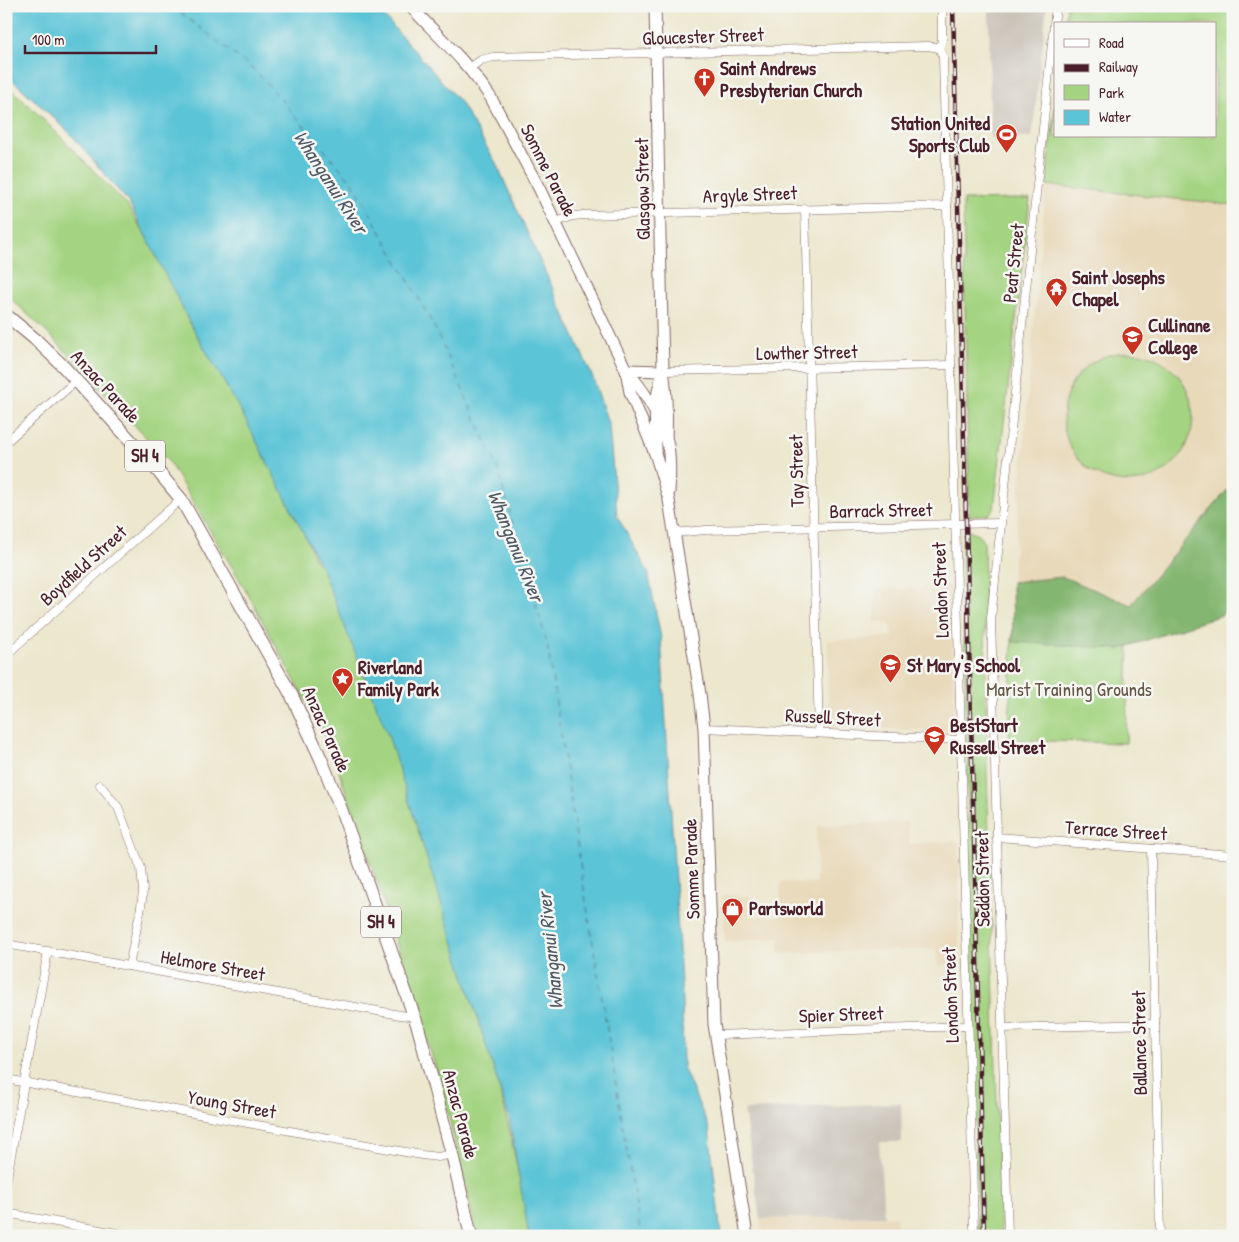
<svg xmlns="http://www.w3.org/2000/svg" width="1239" height="1242" font-family="'Patrick Hand',sans-serif">
<style>
.built{fill:#e8d9ba}
.industrial{fill:#c9c3b8}
.green{fill:#a4d481;stroke:#777a56}
.forest{fill:#83b66f;stroke:#666a4d}
.water{fill:#5bc4d7;stroke:#527281}
.lines{fill:none;stroke-linecap:round;stroke-linejoin:round}
.ferry{stroke:#505967;stroke-width:1;stroke-dasharray:6 5;stroke-linecap:butt}
.minor-casing{stroke:#836564;stroke-width:9}
.secondary-casing{stroke:#836564;stroke-width:13}
.primary-casing{stroke:#836564;stroke-width:14}
.minor{stroke:#fff;stroke-width:8}
.secondary{stroke:#fff;stroke-width:11}
.primary{stroke:#fff;stroke-width:12}
.rail-casing{stroke:#4a1f2b;stroke-width:4.5}
.rail{stroke:#f6f6f2;stroke-width:2.5;stroke-dasharray:8;stroke-linecap:butt}
.labels{text-anchor:middle;stroke-width:5;stroke-linejoin:round;paint-order:stroke}
.shield{fill:#f6f6f2;stroke:#7e6067;stroke-width:1}
.shield-label{font-size:18px;font-weight:bold;fill:#4a1f2b}
.street-label{font-size:19px;fill:#4a1f2b;stroke:#f6f6f2}
.poi-label{font-size:19px;font-weight:bold;fill:#4a1f2b;stroke:#f6f6f2;text-anchor:start}
.park-label{font-size:19px;fill:#655545;stroke:#f6f6f2}
.water-label{font-size:20px;font-style:italic;fill:#505967;stroke:#f6f6f2}
</style>
<rect width="100%" height="100%" fill="#f6f6f2"/>
<filter id="ink" filterUnits="userSpaceOnUse"><feTurbulence type="fractalNoise" baseFrequency=".02" numOctaves="2"/><feDisplacementMap in="SourceGraphic" scale="10" xChannelSelector="R" yChannelSelector="G"/><feConvolveMatrix kernelMatrix="1 2 1 2 8 2 1 2 1" color-interpolation-filters="sRGB"/></filter>
<filter id="wash" filterUnits="userSpaceOnUse"><feTurbulence type="fractalNoise" baseFrequency=".0096" numOctaves="4" result="noise"/><feDisplacementMap in="SourceGraphic" scale="20" xChannelSelector="R" yChannelSelector="G"/><feGaussianBlur stdDeviation="1.12" result="paint"/><feColorMatrix in="noise" values="0 0 0 0 0 0 0 0 0 0 0 0 0 0 0 0 0 1.4 0 .05"/><feComposite in="paint" operator="in"/></filter>
<g filter="url(#wash)">
<rect width="100%" height="100%" fill="#ece7cd"/>
<g class="built">
<polygon points="1046,185 1233,205 1233,505 1129,638 1012,636 1012,582"/>
<polygon points="951,586 955,731 829,727 828,641 892,637 890,622 875,622 875,590"/>
<polygon points="908,822 909,844 959,841 959,964 939,965 937,949 779,953 779,938 725,942 722,895 750,896 750,916 779,917 781,882 816,883 817,826"/>
<polygon points="896,1216 898,1236 763,1236 760,1219"/>
</g>
<g class="industrial">
<polygon points="989,6 1047,6 1032,138 990,138"/>
<polygon points="901,1103 902,1142 879,1142 884,1216 760,1219 744,1110"/>
</g>
<g class="green">
<polygon points="1067,6 1233,6 1233,205 1046,185 1055,106 1055,136 1215,136 1215,24 1065,24"/>
<polygon points="6,84 45,121 127,205 200,326 275,457 314,558 321,567 360,650 465,954 505,1110 532,1236 477,1236 443,1091 381,894 330,745 244,587 169,462 54,339 6,294"/>
<polygon points="1030,199 994,509 988,515 969,516 963,200"/>
<circle cx="1128" cy="417" r="65"/>
<polygon points="969,530 978,534 984,543 987,771 1001,1236 978,1236 962,544 963,533"/>
<polygon points="1012,636 1129,638 1126,743 1009,740"/>
</g>
<polygon class="forest" points="1233,483 1233,597 1222,615 1120,649 1013,642 1012,582 1063,577 1131,605"/>
<polygon class="water" points="6,6 375,6 460,102 496,163 593,378 609,426 617,516 648,572 661,638 682,1001 683,1067 709,1128 721,1236 529,1236 509,1118 388,735 321,567 243,415 191,325 129,203 69,132 6,74"/>
<g class="lines">
<polyline class="ferry" points="172,6 257,72 353,183 434,326 496,464 547,643 583,883 641,1236"/>
</g>
</g>
<g filter="url(#ink)">
<g class="lines">
<defs>
<g id="minor">
<polyline points="939,48 943,57 974,1236"/>
<polyline points="939,48 942,41 942,6"/>
<polyline points="470,68 481,60 493,57 928,46 939,48"/>
<polyline points="805,209 819,733"/>
<polyline points="556,222 573,216 584,215 947,206"/>
<polyline points="663,371 951,365"/>
<polyline points="6,442 76,381"/>
<polyline points="673,533 706,530 1000,523"/>
<polyline points="6,655 181,499"/>
<polyline points="704,728 960,740"/>
<polyline points="100,785 118,807 141,868 143,891 141,907 129,966"/>
<polyline points="997,837 1233,855"/>
<polyline points="1151,849 1160,1236"/>
<polyline points="6,944 400,1015 408,1016 414,1014"/>
<polyline points="1002,1028 1155,1024"/>
<polyline points="716,1035 967,1026"/>
<polyline points="6,1079 422,1155 438,1157 452,1154"/>
<polyline points="6,1183 48,951"/>
<polyline points="6,1213 133,1236"/>
<polyline points="1008,1236 991,618 1056,6"/>
</g>
<g id="secondary">
<path d="M 410,6 C 438,36 468,63 491,98 L 539,188 L 626,370 L 630,392 L 656,456 L 669,500 L 700,694 L 704,728 L 714,1024 L 747,1236"/>
<path d="M 655,6 L 663,371 C 667,394 667,415 666,438"/>
<path d="M 626,370 C 643,389 658,413 666,437 C 671,453 670,475 669,492"/>
<polyline points="626,370 663,371"/>
<path d="M 656,449 C 655,423 654,397 663,373"/>
</g>
<polyline id="primary" points="6,315 35,339 62,365 151,463 181,499 292,696 321,759 341,809 418,1027 452,1154 471,1236"/>
</defs>
<use href="#minor" class="minor-casing"/>
<use href="#secondary" class="secondary-casing"/>
<use href="#primary" class="primary-casing"/>
<use href="#minor" class="minor"/>
<use href="#secondary" class="secondary"/>
<use href="#primary" class="primary"/>
<defs>
<polyline id="rail" points="953,6 984,1236"/>
</defs>
<use href="#rail" class="rail-casing"/>
<use href="#rail" class="rail"/>
</g>
</g>
<defs>
<symbol id="church-pin" viewBox="-11 -11 22 30"><path d="M0 17L-7.5 6A9.5 9.5 0 1 1 7.5 6Z" fill="#c8321e" stroke="#f6f6f2"/><path d="M-1.2-6h2.4v3.5h3.3v2.4h-3.3V6h-2.4V-.1h-3.3v-2.4h3.3Z" fill="#fff"/></symbol>
<symbol id="stadium-pin" viewBox="-11 -11 22 30"><path d="M0 17L-7.5 6A9.5 9.5 0 1 1 7.5 6Z" fill="#c8321e" stroke="#f6f6f2"/><path d="M0-5a6.5 5 0 1 0 0 10a6.5 5 0 1 0 0-10ZM-3.5-1.8h7v3.6h-7Z" fill="#fff"/></symbol>
<symbol id="temple-pin" viewBox="-11 -11 22 30"><path d="M0 17L-7.5 6A9.5 9.5 0 1 1 7.5 6Z" fill="#c8321e" stroke="#f6f6f2"/><path d="M0-6L5-2H3V0L6.5 2.5H4V6H1.5V3h-3V6H-4V2.5H-6.5L-3 0V-2H-5Z" fill="#fff"/></symbol>
<symbol id="school-pin" viewBox="-11 -11 22 30"><path d="M0 17L-7.5 6A9.5 9.5 0 1 1 7.5 6Z" fill="#c8321e" stroke="#f6f6f2"/><path d="M0-5L7-2L0 1L-7-2ZM-4 1L0 2.5L4 1V4Q0 6-4 4Z" fill="#fff"/></symbol>
<symbol id="sight-pin" viewBox="-11 -11 22 30"><path d="M0 17L-7.5 6A9.5 9.5 0 1 1 7.5 6Z" fill="#c8321e" stroke="#f6f6f2"/><path d="M0-6L1.8-2.2L6-1.7L2.9 1.2L3.7 5.4L0 3.3L-3.7 5.4L-2.9 1.2L-6-1.7L-1.8-2.2Z" fill="#fff"/></symbol>
<symbol id="shop-pin" viewBox="-11 -11 22 30"><path d="M0 17L-7.5 6A9.5 9.5 0 1 1 7.5 6Z" fill="#c8321e" stroke="#f6f6f2"/><path d="M-5-2.5h2.3a2.7 3.5 0 0 1 5.4 0H5L5.5 6h-11ZM-1.5-2.5h3a1.5 2.3 0 0 0-3 0Z" fill="#fff"/></symbol>
</defs>
<g fill-rule="evenodd">
<use href="#church-pin" x="692" y="66" width="25" height="34"/>
<use href="#stadium-pin" x="994" y="122" width="25" height="34"/>
<use href="#temple-pin" x="1044" y="276" width="25" height="34"/>
<use href="#school-pin" x="1120" y="324" width="25" height="34"/>
<use href="#school-pin" x="878" y="652" width="25" height="34"/>
<use href="#sight-pin" x="330" y="666" width="25" height="34"/>
<use href="#school-pin" x="922" y="724" width="25" height="34"/>
<use href="#shop-pin" x="720" y="896" width="25" height="34"/>
</g>
<g class="labels">
<g class="shield">
<rect x="125" y="440.5" width="40" height="31" rx="4"/>
<rect x="361" y="906.5" width="40" height="31" rx="4"/>
</g>
<g class="shield-label">
<text x="145" y="462">SH 4</text>
<text x="381" y="928">SH 4</text>
</g>
<g class="street-label">
<text transform="translate(703 36) rotate(-2)" y="7">Gloucester Street</text>
<text transform="translate(549 170) rotate(63)" y="7">Somme Parade</text>
<text transform="translate(642 189) rotate(-91)" y="7">Glasgow Street</text>
<text transform="translate(750 194) rotate(-2)" y="7">Argyle Street</text>
<text transform="translate(1013 263) rotate(-84)" y="7">Peat Street</text>
<text transform="translate(807 352) rotate(-1)" y="7">Lowther Street</text>
<text transform="translate(106 386) rotate(47)" y="7">Anzac Parade</text>
<text transform="translate(796 471) rotate(-91)" y="7">Tay Street</text>
<text transform="translate(881 510) rotate(-1)" y="7">Barrack Street</text>
<text transform="translate(83 565) rotate(-42)" y="7">Boydfield Street</text>
<text transform="translate(940 590) rotate(-92)" y="7">London Street</text>
<text transform="translate(833 717) rotate(3)" y="7">Russell Street</text>
<text transform="translate(327 729) rotate(66)" y="7">Anzac Parade</text>
<text transform="translate(1116 830) rotate(4)" y="7">Terrace Street</text>
<text transform="translate(691 869) rotate(-92)" y="7">Somme Parade</text>
<text transform="translate(982 879) rotate(-91)" y="7">Seddon Street</text>
<text transform="translate(213 965) rotate(10)" y="7">Helmore Street</text>
<text transform="translate(950 995) rotate(-92)" y="7">London Street</text>
<text transform="translate(841 1014) rotate(-2)" y="7">Spier Street</text>
<text transform="translate(1139 1043) rotate(-91)" y="7">Ballance Street</text>
<text transform="translate(232 1104) rotate(10)" y="7">Young Street</text>
<text transform="translate(461 1114) rotate(75)" y="7">Anzac Parade</text>
</g>
<g class="poi-label">
<text x="720" y="75">Saint Andrews<tspan x="720" dy="22">Presbyterian Church</tspan></text>
<text x="990" y="130" text-anchor="end">Station United<tspan x="990" dy="22">Sports Club</tspan></text>
<text x="1072" y="284">Saint Josephs<tspan x="1072" dy="22">Chapel</tspan></text>
<text x="1148" y="332">Cullinane<tspan x="1148" dy="22">College</tspan></text>
<text x="907" y="672">St Mary's School</text>
<text x="358" y="674">Riverland<tspan x="358" dy="22">Family Park</tspan></text>
<text x="950" y="732">BestStart<tspan x="950" dy="22">Russell Street</tspan></text>
<text x="749" y="915">Partsworld</text>
</g>
<g class="park-label">
<text x="1069" y="696">Marist Training Grounds</text>
</g>
<g class="water-label">
<text transform="translate(331 182) rotate(57)" y="7">Whanganui River</text>
<text transform="translate(516 546) rotate(68)" y="7">Whanganui River</text>
<text transform="translate(550 951) rotate(-96)" y="7">Whanganui River</text>
</g>
</g>
<rect width="1239" height="1242" fill="none" stroke="#f6f6f2" stroke-width="25"/>
<rect x="1054" y="22" width="162" height="115" fill="#f6f6f2" stroke="#b1a0a2"/>
<rect x="1064" y="39" width="25" height="8" fill="#ffffff" stroke="#b1a0a2"/>
<text x="1099" y="48" font-size="15" fill="#4a1f2b">Road</text>
<rect x="1064" y="64" width="25" height="8" fill="#4a1f2b" stroke="#b1a0a2"/>
<text x="1099" y="72" font-size="15" fill="#4a1f2b">Railway</text>
<rect x="1064" y="85" width="25" height="15" fill="#a4d481" stroke="#b1a0a2"/>
<text x="1099" y="98" font-size="15" fill="#4a1f2b">Park</text>
<rect x="1064" y="110" width="25" height="15" fill="#5bc4d7" stroke="#b1a0a2"/>
<text x="1099" y="122" font-size="15" fill="#4a1f2b">Water</text>
<path d="M25 45v8h131v-8" fill="none" stroke="#4a1f2b" stroke-width="2.5"/>
<text x="32" y="45" font-size="15" fill="#4a1f2b" stroke="#f6f6f2" stroke-width="4" paint-order="stroke">100 m</text>
</svg>
